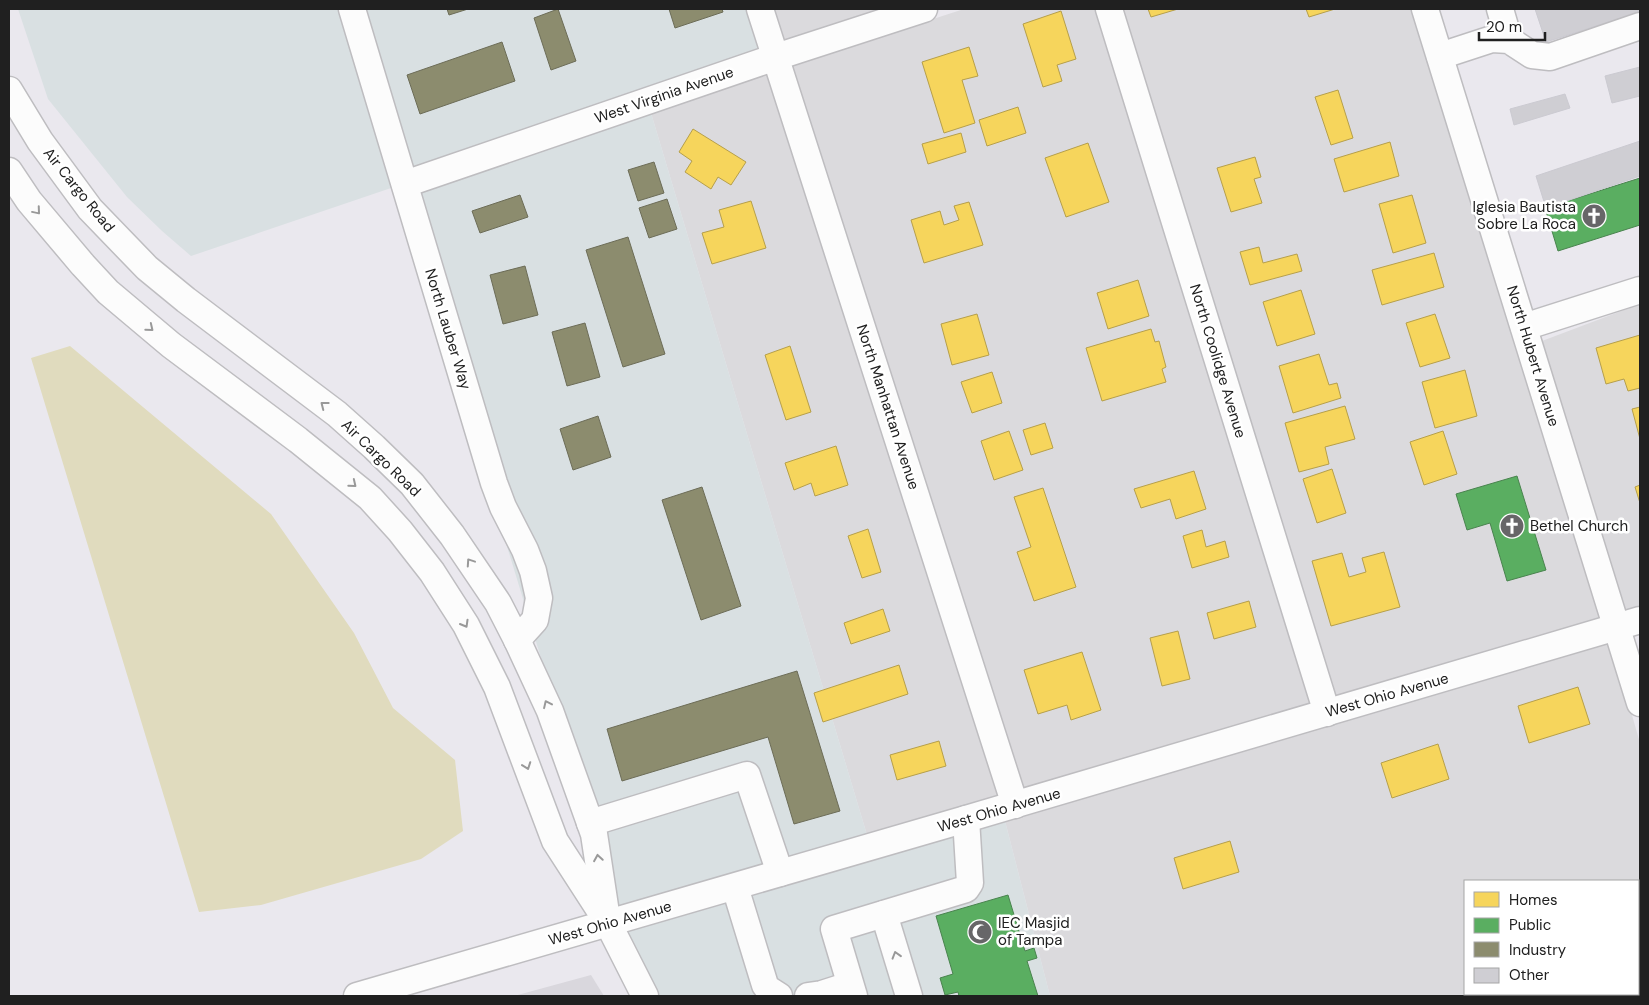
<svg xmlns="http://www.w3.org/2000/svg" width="1649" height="1005" font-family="'DM Sans',sans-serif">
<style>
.residential{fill:#dbdadd;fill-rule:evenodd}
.industrial{fill:#d9e0e2}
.airport{fill:#d9d7dd}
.water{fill:#e0dbbe}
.homes{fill:#f6d55c;stroke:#b69f4a}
.public{fill:#5aae61;stroke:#49834e}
.industry{fill:#8c8c6e;stroke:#6c6c57}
.building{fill:#cfced3;stroke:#cbcad1}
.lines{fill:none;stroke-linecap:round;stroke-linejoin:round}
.minor-casing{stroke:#bebdc0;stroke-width:29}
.minor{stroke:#fcfcfc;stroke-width:26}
.oneway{stroke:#999}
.labels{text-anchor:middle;stroke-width:5;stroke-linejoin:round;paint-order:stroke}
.street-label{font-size:15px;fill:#202020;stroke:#fff}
.poi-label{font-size:15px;fill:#202020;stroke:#fff;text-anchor:start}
</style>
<rect width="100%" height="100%" fill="#eae8ee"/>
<g class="residential">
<polygon points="772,9 882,9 783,41"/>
<polygon points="964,9 1097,9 1312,704 1022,790 791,65"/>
<polygon points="1120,9 1413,9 1603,618 1334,698"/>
<polygon points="769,73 1000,796 867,835 651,113"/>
<polygon points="1640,304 1640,607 1625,612 1542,341"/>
<path d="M 1611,642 L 1640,743 L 1640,996 L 1050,996 L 1005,821 ZM 1465,881 L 1638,881 L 1638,994 L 1465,994 Z"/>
</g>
<g class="industrial">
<polygon points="18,9 340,9 394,187 191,256 162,231 127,197 48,99"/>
<polygon points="364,9 748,9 761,49 412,168"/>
<polygon points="651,113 867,835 617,908 485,474 503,468 419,192"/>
<polygon points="1005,821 1050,996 658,996 625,932"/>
</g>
<polygon class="airport" points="591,975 604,996 514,996"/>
<polygon class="water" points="70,346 271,514 354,633 393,708 455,760 463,831 421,859 261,905 199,912 31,358"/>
<g class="homes">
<polygon points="1148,9 1178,9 1151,17"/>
<polygon points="1306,9 1335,9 1309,17"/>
<polygon points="1061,11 1076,59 1057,65 1062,81 1043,87 1023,24"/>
<polygon points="969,47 978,76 962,80 975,123 944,133 922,62"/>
<polygon points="1338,90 1353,138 1331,145 1315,97"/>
<polygon points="1018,107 1026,133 987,146 979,120"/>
<polygon points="693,129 746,162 731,185 718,177 711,189 685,172 692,161 679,152"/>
<polygon points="961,133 966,152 928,164 922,144"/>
<polygon points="1390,142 1399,176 1344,192 1334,159"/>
<polygon points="1088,143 1109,202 1066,217 1045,158"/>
<polygon points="1255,157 1261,177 1254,179 1262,203 1231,212 1217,168"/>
<polygon points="1412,195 1426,243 1393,253 1379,204"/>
<polygon points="751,201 766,248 712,264 702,233 724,227 719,210"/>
<polygon points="969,202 983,245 924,263 911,220 940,211 944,225 959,220 954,206"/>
<polygon points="1259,247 1263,263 1297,254 1302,271 1250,285 1240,252"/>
<polygon points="1434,253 1444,287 1382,305 1372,270"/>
<polygon points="1138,280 1149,316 1108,329 1097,293"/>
<polygon points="1301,290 1315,334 1277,346 1263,302"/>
<polygon points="977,314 989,355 952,365 941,324"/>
<polygon points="1435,314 1450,358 1420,367 1406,323"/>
<polygon points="1151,329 1155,342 1159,341 1166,367 1162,369 1166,382 1102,401 1086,348"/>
<polygon points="1640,335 1640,388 1628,391 1624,379 1606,384 1596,348"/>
<polygon points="790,346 811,412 786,420 765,355"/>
<polygon points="1319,354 1329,385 1337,383 1341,398 1293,413 1279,366"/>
<polygon points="1465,370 1477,416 1435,428 1422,382"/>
<polygon points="992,372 1002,403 972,413 961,382"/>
<polygon points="1345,406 1355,439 1325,447 1329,464 1299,472 1285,423"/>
<polygon points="1640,407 1640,439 1632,409"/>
<polygon points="1045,423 1053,448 1031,455 1023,430"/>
<polygon points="1009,431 1023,470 994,480 981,441"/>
<polygon points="1443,431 1457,474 1424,485 1410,442"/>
<polygon points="836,446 848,485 815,496 811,483 794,490 785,463"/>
<polygon points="1332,469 1346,513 1317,523 1303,479"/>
<polygon points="1194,471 1206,509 1176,519 1170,499 1141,508 1134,489"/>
<polygon points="1640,485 1640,503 1635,487"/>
<polygon points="1043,488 1076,587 1034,601 1017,552 1031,547 1014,497"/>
<polygon points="868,529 881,572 862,578 848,536"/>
<polygon points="1202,530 1206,547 1225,541 1229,557 1192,568 1183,536"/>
<polygon points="1384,552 1400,607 1331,626 1312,561 1342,553 1349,577 1366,572 1362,558"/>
<polygon points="1249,601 1256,627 1214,639 1207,613"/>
<polygon points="883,609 890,631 851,644 844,623"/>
<polygon points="1178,631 1190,679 1162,686 1150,638"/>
<polygon points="1082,652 1101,710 1071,720 1067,705 1038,714 1024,670"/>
<polygon points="899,665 908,694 823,722 814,693"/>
<polygon points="1578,687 1590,724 1529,743 1518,706"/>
<polygon points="939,741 946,766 897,780 890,755"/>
<polygon points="1438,744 1449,779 1392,798 1381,763"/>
<polygon points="1230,841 1239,872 1183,889 1174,858"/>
</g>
<g class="public">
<polygon points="1640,178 1640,225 1558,251 1545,208"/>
<polygon points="1517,476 1546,570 1507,581 1490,523 1467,530 1456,494"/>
<polygon points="1008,895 1025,951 1034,948 1037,958 1027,961 1038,996 959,996 958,992 945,995 940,978 953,974 936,916"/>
</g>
<g class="industry">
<polygon points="447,9 468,9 449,15"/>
<polygon points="558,9 576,61 551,70 534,18"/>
<polygon points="669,9 722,9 723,12 675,28"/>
<polygon points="502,42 515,81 420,114 407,75"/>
<polygon points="654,162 664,193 638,201 628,170"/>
<polygon points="520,195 528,217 480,233 472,211"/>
<polygon points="667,199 677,229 649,238 639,208"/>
<polygon points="628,237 665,354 623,367 586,250"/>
<polygon points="525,266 538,315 503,324 490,275"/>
<polygon points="585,323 600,377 567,386 552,332"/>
<polygon points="598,416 611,457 573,470 560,429"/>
<polygon points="702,487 741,606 701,620 662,500"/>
<polygon points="797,671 840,811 794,824 768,737 622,781 607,729"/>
</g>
<g class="building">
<polygon points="1535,9 1640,9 1640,12 1546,42"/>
<polygon points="1640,67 1640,96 1612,103 1605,76"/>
<polygon points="1565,94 1570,108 1514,125 1510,109"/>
<polygon points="1640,141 1640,176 1546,208 1536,176"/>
</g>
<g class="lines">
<defs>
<g id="minor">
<polyline points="352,9 494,483 503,507 525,550 533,571 539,598 535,620 517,640"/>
<polyline points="760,9 1015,805"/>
<polyline points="1109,9 1327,713"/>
<polyline points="1425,9 1640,703"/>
<polyline points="1500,9 1509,40"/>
<polyline points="1440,56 1492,39 1509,40 1532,55 1550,57 1640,26"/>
<polyline points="9,90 40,141 90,209 147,268 186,300 337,414 374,447 412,484 452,535 498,603 517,640 550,711 594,834 606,913"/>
<polyline points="9,171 29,201 83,265 108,292 171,345 298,440 370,498 400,531 432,572 466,625 497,687 555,841 608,923 645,996"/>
<polyline points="405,184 776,57 924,9"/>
<polyline points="1524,327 1640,290"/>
<polyline points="590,823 747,775 780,873"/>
<polyline points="735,887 765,985 768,989 779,996"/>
<polyline points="884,914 909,996"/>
<polyline points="357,996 966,819 1640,620"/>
<polyline points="808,996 822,994 850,985"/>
<polyline points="854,996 834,929 966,889 970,883 966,819"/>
</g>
</defs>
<use href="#minor" class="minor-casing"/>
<use href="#minor" class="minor"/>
</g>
<defs><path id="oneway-chevron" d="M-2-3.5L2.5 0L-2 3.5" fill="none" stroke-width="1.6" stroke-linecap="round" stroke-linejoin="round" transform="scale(1.25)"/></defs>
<g class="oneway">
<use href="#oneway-chevron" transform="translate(37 211) rotate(50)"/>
<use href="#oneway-chevron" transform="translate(150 328) rotate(39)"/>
<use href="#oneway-chevron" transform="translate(324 405) rotate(-142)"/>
<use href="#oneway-chevron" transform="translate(353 484) rotate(39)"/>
<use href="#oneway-chevron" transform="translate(470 562) rotate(-124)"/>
<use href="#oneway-chevron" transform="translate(465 624) rotate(60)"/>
<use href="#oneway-chevron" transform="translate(547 704) rotate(-115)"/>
<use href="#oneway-chevron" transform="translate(527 766) rotate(70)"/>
<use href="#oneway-chevron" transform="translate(598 858) rotate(-99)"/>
<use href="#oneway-chevron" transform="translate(896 955) rotate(-107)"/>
</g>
<defs>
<symbol id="church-disc" viewBox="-11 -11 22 22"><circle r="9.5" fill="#676668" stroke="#fff"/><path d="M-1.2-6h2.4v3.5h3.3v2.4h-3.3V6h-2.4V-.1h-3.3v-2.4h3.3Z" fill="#fff"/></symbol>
<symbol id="mosque-disc" viewBox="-11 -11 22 22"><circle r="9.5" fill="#676668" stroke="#fff"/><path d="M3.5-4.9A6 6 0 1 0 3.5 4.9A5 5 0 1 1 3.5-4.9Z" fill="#fff"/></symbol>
</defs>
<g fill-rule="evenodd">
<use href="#church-disc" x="1580" y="202" width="28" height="28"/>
<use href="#church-disc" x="1498" y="512" width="28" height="28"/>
<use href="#mosque-disc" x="966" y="918" width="28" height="28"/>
</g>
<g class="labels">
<g class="street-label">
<text transform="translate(664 95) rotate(-19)" y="5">West Virginia Avenue</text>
<text transform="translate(79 190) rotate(51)" y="5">Air Cargo Road</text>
<text transform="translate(448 329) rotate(73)" y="5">North Lauber Way</text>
<text transform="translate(1533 356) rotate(73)" y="5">North Hubert Avenue</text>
<text transform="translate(1218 361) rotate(73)" y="5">North Coolidge Avenue</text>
<text transform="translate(888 407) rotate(72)" y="5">North Manhattan Avenue</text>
<text transform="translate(381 458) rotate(44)" y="5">Air Cargo Road</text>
<text transform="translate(1387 695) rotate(-16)" y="5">West Ohio Avenue</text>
<text transform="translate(999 810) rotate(-16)" y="5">West Ohio Avenue</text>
<text transform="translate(610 923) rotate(-16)" y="5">West Ohio Avenue</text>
</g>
<g class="poi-label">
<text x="1576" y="212" text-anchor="end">Iglesia Bautista<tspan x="1576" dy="17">Sobre La Roca</tspan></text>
<text x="1530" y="531">Bethel Church</text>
<text x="998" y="928">IEC Masjid<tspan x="998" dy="17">of Tampa</tspan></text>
</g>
</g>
<rect width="1649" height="1005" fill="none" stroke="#202020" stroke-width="20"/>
<rect x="1464" y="880" width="175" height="115" fill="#ffffff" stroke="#a6a6a6"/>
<rect x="1474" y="892" width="25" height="15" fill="#f6d55c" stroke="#a6a6a6"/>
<text x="1509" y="905" font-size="15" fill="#202020">Homes</text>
<rect x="1474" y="918" width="25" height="15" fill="#5aae61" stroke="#a6a6a6"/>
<text x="1509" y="930" font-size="15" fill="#202020">Public</text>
<rect x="1474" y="942" width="25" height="15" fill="#8c8c6e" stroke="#a6a6a6"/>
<text x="1509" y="955" font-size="15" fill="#202020">Industry</text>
<rect x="1474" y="968" width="25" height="15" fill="#cfced3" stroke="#a6a6a6"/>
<text x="1509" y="980" font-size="15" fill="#202020">Other</text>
<path d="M1479 32v8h66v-8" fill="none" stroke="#202020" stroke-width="2.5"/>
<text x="1486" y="32" font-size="15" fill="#202020" stroke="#ffffff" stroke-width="4" paint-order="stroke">20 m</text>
</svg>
